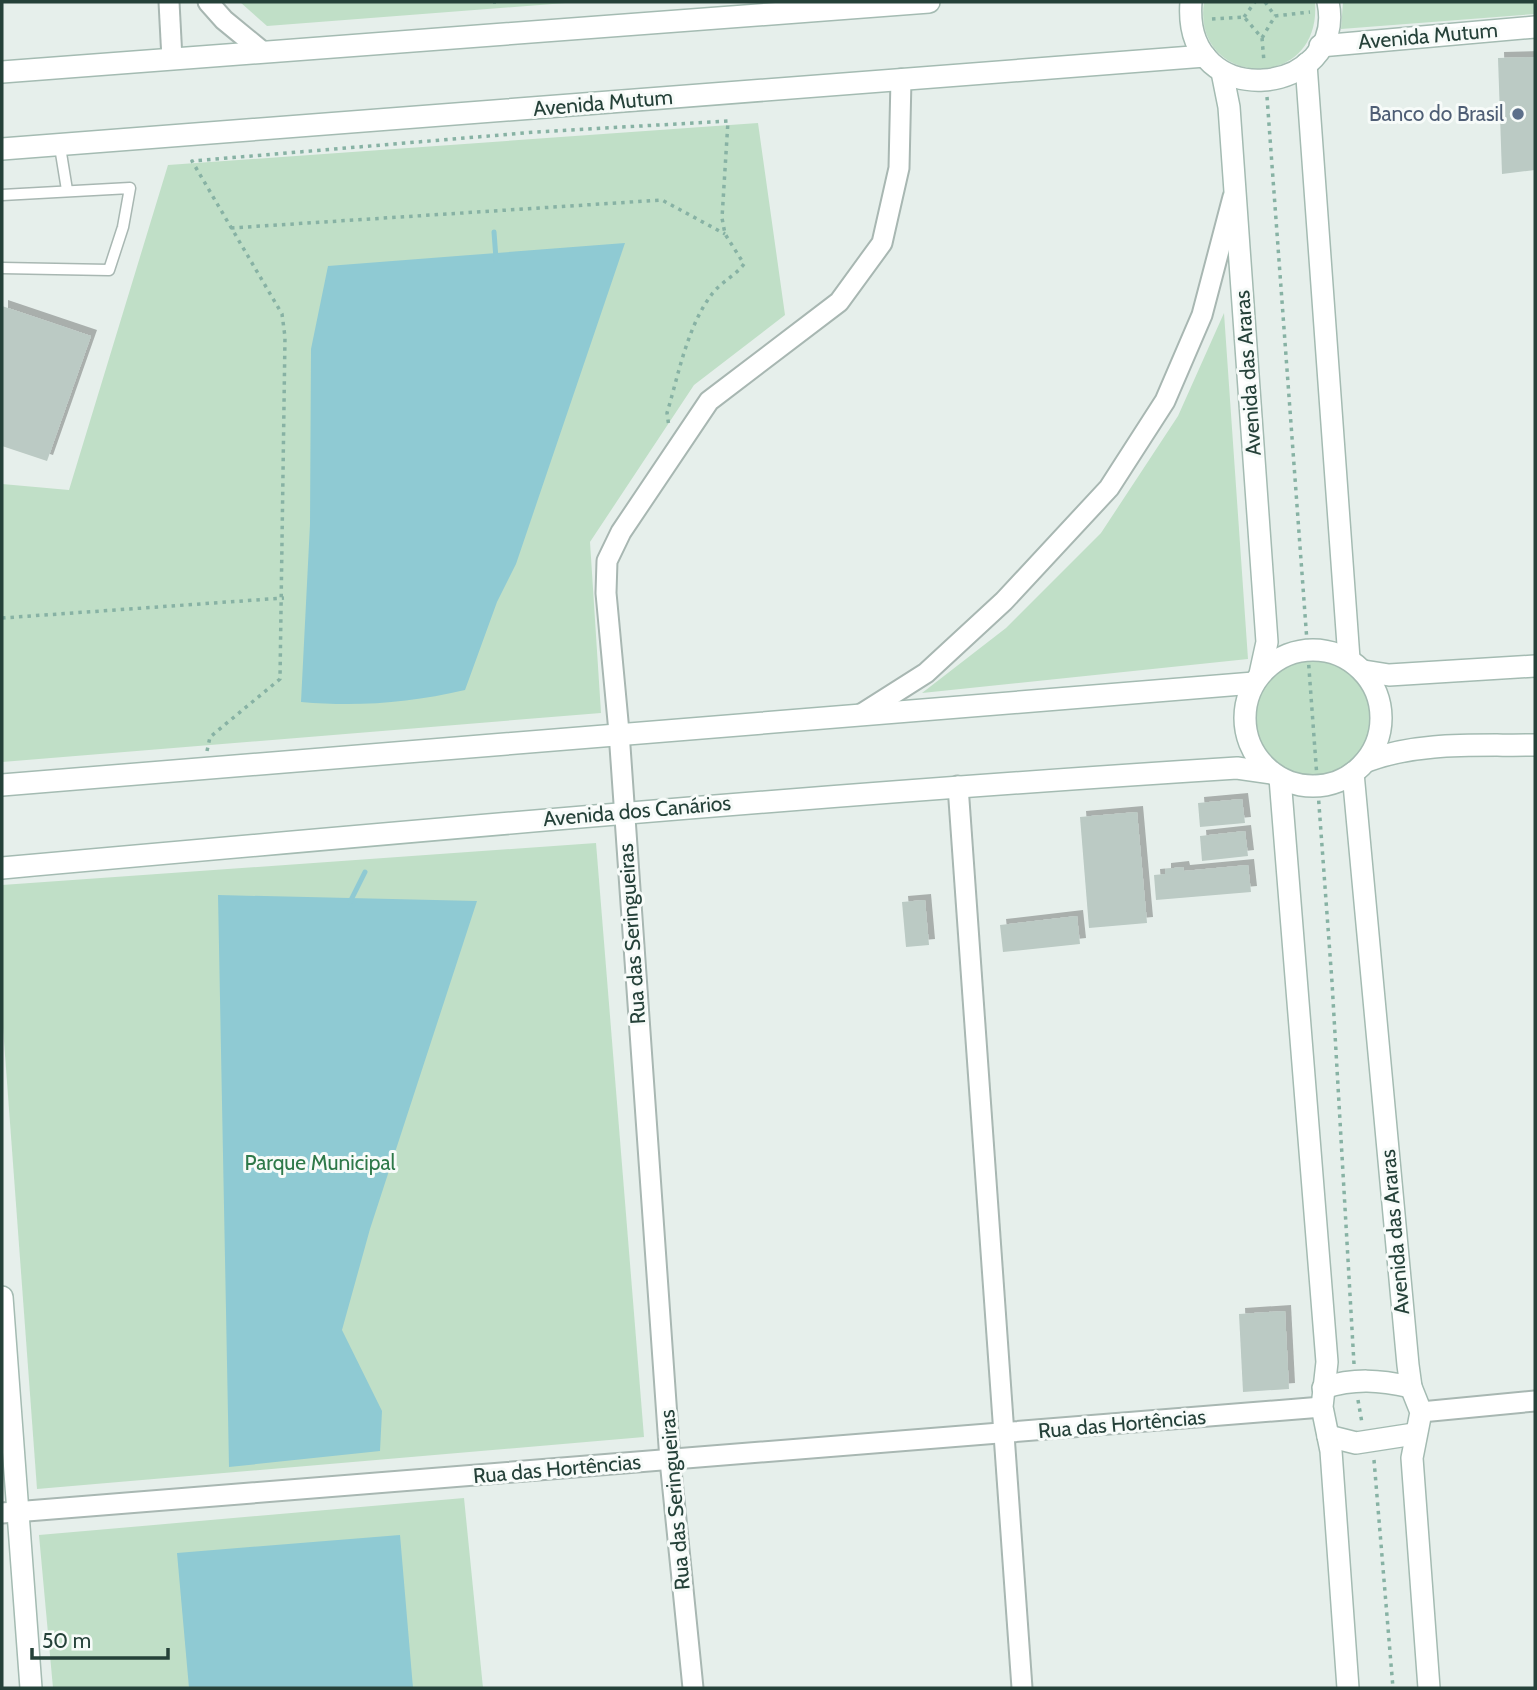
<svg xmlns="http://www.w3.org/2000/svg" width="1537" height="1690" font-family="Cabin,sans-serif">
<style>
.green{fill:#c0dfc7}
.water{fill:#8fcad3}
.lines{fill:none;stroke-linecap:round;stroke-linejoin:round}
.stream{stroke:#8fcad3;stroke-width:5}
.building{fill:#bbcac4;filter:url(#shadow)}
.lane-casing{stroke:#a8b7b2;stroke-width:13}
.street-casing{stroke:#a8b7b2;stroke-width:23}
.secondary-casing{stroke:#a4bbb2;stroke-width:24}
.path{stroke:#87b2a4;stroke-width:3.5;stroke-dasharray:3.5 5;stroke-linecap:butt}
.lane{stroke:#fff;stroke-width:10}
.street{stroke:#fff;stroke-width:19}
.secondary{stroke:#fff;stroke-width:21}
.service-dot{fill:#5c6f8a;stroke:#f7fbf9;stroke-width:2.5}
.labels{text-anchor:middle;stroke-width:6;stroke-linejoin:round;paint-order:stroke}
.street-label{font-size:21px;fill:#254139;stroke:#f7fbf9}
.service-label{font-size:21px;fill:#4e5e75;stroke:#f7fbf9;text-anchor:end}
.park-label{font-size:21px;fill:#2e7949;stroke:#f7fbf9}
</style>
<defs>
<filter id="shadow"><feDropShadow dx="6" dy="-6" stdDeviation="0" flood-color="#0004"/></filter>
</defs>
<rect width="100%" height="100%" fill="#e6efeb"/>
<g class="green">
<polygon points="240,2 578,2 267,26"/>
<path d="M 1204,2 L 1315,2 C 1322,94 1191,88 1204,2 Z"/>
<polygon points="1343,2 1535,2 1535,14 1341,29"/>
<polygon points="758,123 785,315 694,385 590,542 601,713 2,762 2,484 69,490 168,165"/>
<polygon points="1224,313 1248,659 922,693 1006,628 1101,533 1178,416"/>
<circle cx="1313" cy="718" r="59"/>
<polygon points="596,843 644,1437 37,1489 2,1014 2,885"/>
<polygon points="464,1498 483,1688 53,1688 39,1535"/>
</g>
<g class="water">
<path d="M 625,243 L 516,564 L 497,602 L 465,690 C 409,703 358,707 301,702 L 310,524 L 311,349 L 328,266 Z"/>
<polygon points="218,895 477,901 370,1229 342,1330 382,1411 380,1451 229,1467"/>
<polygon points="400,1535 413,1688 189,1688 177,1553"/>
</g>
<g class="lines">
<g class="stream">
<polyline points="494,232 496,259"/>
<polyline points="350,902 365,872"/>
</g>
</g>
<g class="building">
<polygon points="1535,57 1535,170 1502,174 1498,58"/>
<polygon points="2,306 91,336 47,461 2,446"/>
<polygon points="1242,799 1245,823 1200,827 1198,803"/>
<polygon points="1137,812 1147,923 1089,928 1080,817"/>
<polygon points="1245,831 1248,856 1202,861 1200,836"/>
<polygon points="1248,865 1251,892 1156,900 1154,875 1165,874 1165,869 1183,867 1184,871"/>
<polygon points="925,900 929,945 906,947 902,902"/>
<polygon points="1077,916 1080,944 1003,952 1000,925"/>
<polygon points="1285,1311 1289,1389 1243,1392 1239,1314"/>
</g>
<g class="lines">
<defs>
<g id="lane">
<polyline points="60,147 67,190"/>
<polyline points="2,195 130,188 123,227 109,270 2,268"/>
</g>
<g id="street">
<polyline points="169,2 172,59"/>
<polyline points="208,2 224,20 263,52"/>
<polyline points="863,713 926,673 1004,601 1109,488 1165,401 1202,315 1233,197"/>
<polyline points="958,786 1022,1688"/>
<polyline points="1421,1412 1535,1401"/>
<polyline points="2,1513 1322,1407"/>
<polyline points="693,1688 670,1460 619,732 606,593 607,561 621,532 709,401 839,302 882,243 899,168 901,79"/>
</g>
<g id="secondary">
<path d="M 1191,2 C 1182,116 1348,96 1328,2"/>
<polyline points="1320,46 1535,27"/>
<polyline points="1306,64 1349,659"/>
<polyline points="2,72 929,2"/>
<polyline points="1222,72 1229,107 1267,642 1260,674"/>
<polyline points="2,149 1205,56"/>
<circle cx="1313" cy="718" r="68"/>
<polyline points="1364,671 1389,675 1535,666"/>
<path d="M 1367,761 C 1420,741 1480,746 1535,745"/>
<polyline points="1353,773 1408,1365 1411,1387 1421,1412 1412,1458 1429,1688"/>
<polyline points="1280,778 1327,1362 1322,1407 1331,1451 1348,1688"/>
<polyline points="2,785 1254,683"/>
<path d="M 2,868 C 413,831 824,794 1237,768 L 1272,773"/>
<polyline points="2,1297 31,1688"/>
<path d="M 1323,1388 C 1355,1378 1379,1380 1411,1387"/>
<polyline points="1328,1436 1356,1443 1414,1434"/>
</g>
</defs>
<use href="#lane" class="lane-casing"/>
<use href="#street" class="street-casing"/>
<use href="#secondary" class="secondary-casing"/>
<g class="path">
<polyline points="493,2 496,2"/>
<polyline points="1265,2 1275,16"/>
<polyline points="1244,17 1255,2"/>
<polyline points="1212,19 1244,17 1262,38 1264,62"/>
<polyline points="1262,38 1275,16 1310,12"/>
<polyline points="1267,97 1332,982 1354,1364"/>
<polyline points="231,228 662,200 725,234"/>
<polyline points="2,618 284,598"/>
<path d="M 207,751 L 210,737 L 280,679 L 285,337 L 282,314 L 192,161 L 536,132 L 728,121 L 722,218 L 725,234 L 744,264 C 735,276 721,282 712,294 C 687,327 679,373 667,413 L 669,427"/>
<polyline points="1358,1400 1362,1423"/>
<polyline points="1374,1460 1393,1688"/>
</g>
<use href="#lane" class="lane"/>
<use href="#street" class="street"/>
<use href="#secondary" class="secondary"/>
</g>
<circle class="service-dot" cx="1518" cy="114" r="7"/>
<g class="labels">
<g class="street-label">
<text transform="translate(1428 36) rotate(-5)" y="7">Avenida Mutum</text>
<text transform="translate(603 103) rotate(-5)" y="7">Avenida Mutum</text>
<text transform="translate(1248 373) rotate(-94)" y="7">Avenida das Araras</text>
<text transform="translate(637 811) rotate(-5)" y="7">Avenida dos Canários</text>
<text transform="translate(632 934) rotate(-94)" y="7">Rua das Seringueiras</text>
<text transform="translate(1395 1232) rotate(-95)" y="7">Avenida das Araras</text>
<text transform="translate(1122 1424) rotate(-5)" y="7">Rua das Hortências</text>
<text transform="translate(557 1469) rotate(-5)" y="7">Rua das Hortências</text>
<text transform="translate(675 1500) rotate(-95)" y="7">Rua das Seringueiras</text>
</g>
<g class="service-label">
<text x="1504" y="121">Banco do Brasil</text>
</g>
<g class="park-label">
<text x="320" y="1170">Parque Municipal</text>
</g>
</g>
<rect width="1537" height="1690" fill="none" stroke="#254139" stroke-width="7"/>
<path d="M32 1648v10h136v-10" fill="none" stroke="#254139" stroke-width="3.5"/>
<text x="42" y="1648" font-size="21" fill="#254139" stroke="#f7fbf9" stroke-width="5" paint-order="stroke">50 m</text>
</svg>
